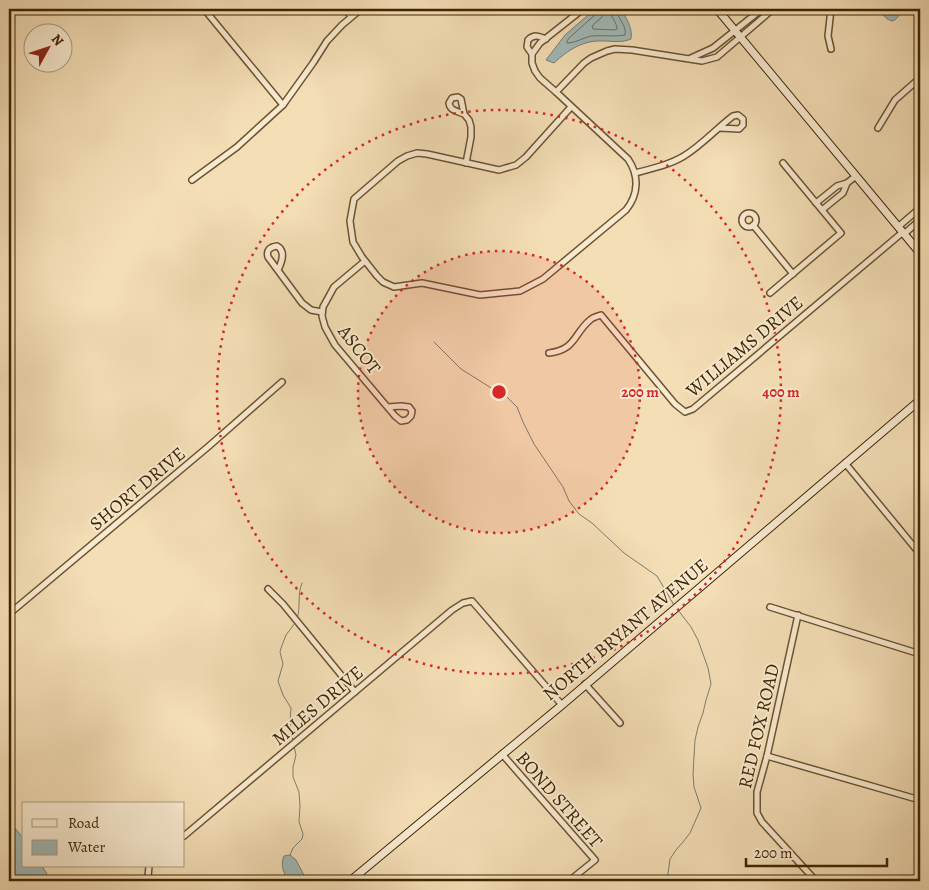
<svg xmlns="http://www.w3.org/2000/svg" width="929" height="890" font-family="Alegreya,serif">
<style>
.water{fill:#a1b9b8;stroke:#797e70}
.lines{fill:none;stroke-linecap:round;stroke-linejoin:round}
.shore{stroke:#706f5e;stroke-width:1}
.stream{stroke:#797e70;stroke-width:1}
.street-casing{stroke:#6c5330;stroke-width:8}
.secondary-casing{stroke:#3e2503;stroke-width:9}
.street{stroke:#f8ead0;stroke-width:5}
.secondary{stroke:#f8ead0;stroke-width:7}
.ring{fill:none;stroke:#d62828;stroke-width:2.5;stroke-dasharray:2.5 5}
.labels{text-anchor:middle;stroke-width:4;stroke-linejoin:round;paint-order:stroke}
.street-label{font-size:19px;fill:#3e2503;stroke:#f8ead0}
.centre{fill:#d62828;stroke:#f8ead0;stroke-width:2.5}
.ring-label{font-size:15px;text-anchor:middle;font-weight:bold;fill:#d62828;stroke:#f8ead0;stroke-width:4;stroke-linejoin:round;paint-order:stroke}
</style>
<rect width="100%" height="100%" fill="#f4deb6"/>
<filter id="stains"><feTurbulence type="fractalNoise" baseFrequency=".004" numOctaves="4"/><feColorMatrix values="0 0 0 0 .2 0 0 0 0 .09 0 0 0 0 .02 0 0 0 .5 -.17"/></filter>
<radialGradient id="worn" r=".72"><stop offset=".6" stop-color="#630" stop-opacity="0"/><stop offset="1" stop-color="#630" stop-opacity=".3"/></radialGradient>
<g class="water">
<path d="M 595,9 L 620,9 C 626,17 633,28 631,39 C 622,43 613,41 603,41 C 583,40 568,50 554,63 L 546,60 L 565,35 Z"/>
<path d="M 881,9 L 900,9 C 900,15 898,18 893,21 C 886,20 884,16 880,10 Z"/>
<path d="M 14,827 L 24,839 L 24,866 L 42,866 L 47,874 L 40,881 L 16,881 C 14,877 9,872 9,867 C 8,859 13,850 13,842 C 12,836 9,833 14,827 Z"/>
<path d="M 290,855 L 296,860 L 307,881 L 288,881 C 284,873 280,865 284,856 Z"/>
</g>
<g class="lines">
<g class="shore">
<path d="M 597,9 L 596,14 L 569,38 L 567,41 L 567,43 C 575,43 583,38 591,36 C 603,35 614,37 625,35 C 627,25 617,18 616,9"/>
<path d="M 604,9 L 602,17 L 592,26 L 593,29 L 615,30 L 617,29 C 617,22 610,17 610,9"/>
</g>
<g class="stream">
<polyline points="434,342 461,369 496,391 506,396 517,407 523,422 534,444 563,487 569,501 579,514 592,523 624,553 657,576 674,605"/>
<path d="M 297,619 C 301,607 297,595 302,583"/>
<polyline points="293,742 290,722 291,708 283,695 278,681 283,664 280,652 281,648 286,635 295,623"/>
<polyline points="9,817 13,827"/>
<polyline points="290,855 293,848 302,839 303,834 299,822 300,806 299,792 293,777 293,767 296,755 294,746"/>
<polyline points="667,881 670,859 676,850 683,842 690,833 701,808 694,787 693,774 695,740 698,727 703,713 706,700 711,684 708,668 698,640 691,627 678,610"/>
</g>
<defs>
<g id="street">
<polyline points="204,9 283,105"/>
<polyline points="345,9 351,16"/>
<polyline points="831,49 828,36 831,9"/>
<path d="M 532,54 L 527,47 L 528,40 C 534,34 539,36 546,39"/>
<polyline points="691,58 713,48 762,9"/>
<polyline points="556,92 540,78 535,71 532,63 532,54 540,43 583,9"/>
<path d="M 571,107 L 526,157 L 516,165 L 499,170 L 427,154 L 417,153 L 407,156 L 398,161 L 354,199 L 350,221 L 353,242 L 362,257 L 377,276 L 383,282 L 394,287 L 422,283 L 480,295 L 520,291 L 543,279 L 626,210 C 639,194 639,175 628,159 L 556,92 L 584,63 L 591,58 L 607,51 L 615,49 L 632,50 L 702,61 L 717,57 L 773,9"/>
<path d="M 464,114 C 457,111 450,111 449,103 L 452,98 L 458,97 L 461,99 L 464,114 L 469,120 L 471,127 L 471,137 L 466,163"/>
<polyline points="878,128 895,100 920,78"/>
<path d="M 635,173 C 651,169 669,165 684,156 C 702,145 716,129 733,116 L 738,115 L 743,119 L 743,125 L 739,129 L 720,128"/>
<polyline points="192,180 237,147 283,105 313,63 327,41 342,25 361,9"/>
<polyline points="816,203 837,186 847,183"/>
<polyline points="822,210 843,193 847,183 856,176"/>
<circle cx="749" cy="220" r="7"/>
<polyline points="753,225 793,274"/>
<polyline points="898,227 920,208"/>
<polyline points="904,234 920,220"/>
<polyline points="365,261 334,287 323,307 322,316 325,327 335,345 395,416 401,421 407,420 411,416 412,411 409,407 401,406 388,407"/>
<path d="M 278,270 C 282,262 286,251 277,246 C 270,247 266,250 268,257 L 302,303 L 311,310 L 322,312"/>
<polyline points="770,293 841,233 783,163"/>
<path d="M 549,353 C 576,350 574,333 590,320 C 593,317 598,316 601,315 L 675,404 L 685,412 L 693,409 L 903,232"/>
<polyline points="845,463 920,554"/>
<polyline points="268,589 283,604 355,692"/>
<polyline points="770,607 920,654"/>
<polyline points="9,614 209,446 282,382"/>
<polyline points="798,615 767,756 757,792 757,813 762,822 816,881"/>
<polyline points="585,684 620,723"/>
<polyline points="502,754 595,860 569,881"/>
<polyline points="767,756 920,800"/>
<polyline points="184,836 452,610 463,603 472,601 562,705"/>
<polyline points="149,866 148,877 151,881"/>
</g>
<g id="secondary">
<polyline points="717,9 920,253"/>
<polyline points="350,881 562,705 920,400"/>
</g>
</defs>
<use href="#street" class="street-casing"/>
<use href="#secondary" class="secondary-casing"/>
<use href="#street" class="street"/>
<use href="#secondary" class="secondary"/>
</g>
<circle cx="499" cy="392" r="141" fill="#d62828" fill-opacity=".12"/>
<g class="ring">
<circle cx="499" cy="392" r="141"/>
<circle cx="499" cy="392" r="282"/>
</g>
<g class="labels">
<g class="street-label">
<text transform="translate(744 346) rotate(-40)" y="7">WILLIAMS DRIVE</text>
<text transform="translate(360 349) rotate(52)" y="7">ASCOT</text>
<text transform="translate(137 488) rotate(-40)" y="7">SHORT DRIVE</text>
<text transform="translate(625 629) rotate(-40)" y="7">NORTH BRYANT AVENUE</text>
<text transform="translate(317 705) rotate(-40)" y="7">MILES DRIVE</text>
<text transform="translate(758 726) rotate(-77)" y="7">RED FOX ROAD</text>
<text transform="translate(560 799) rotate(49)" y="7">BOND STREET</text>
</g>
</g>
<circle cx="499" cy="392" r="8" class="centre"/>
<g class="ring-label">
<text x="640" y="397">200 m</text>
<text x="781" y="397">400 m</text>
</g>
<rect width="929" height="890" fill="none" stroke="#f4deb6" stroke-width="30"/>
<rect x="10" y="10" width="909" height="870" fill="none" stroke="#3e2503" stroke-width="2.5"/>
<rect x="15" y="15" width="899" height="860" fill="none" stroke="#3e2503"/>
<rect x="22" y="802" width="162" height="65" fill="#f8ead0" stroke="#ae9b7e"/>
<rect x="32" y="819" width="25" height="8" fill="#f8ead0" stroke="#ae9b7e"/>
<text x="68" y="828" font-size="15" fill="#3e2503">Road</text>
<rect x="32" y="840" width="25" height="15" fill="#a1b9b8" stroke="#ae9b7e"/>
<text x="68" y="852" font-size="15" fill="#3e2503">Water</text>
<g transform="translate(48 48) rotate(50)"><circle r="24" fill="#f8ead0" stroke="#ae9b7e"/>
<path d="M0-4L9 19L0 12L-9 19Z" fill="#8f2418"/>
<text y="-8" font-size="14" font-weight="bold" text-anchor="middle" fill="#3e2503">N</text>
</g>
<path d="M746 858v8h141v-8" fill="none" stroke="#3e2503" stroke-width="2.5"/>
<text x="754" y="858" font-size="15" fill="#3e2503" stroke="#f8ead0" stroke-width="4" paint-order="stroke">200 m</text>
<rect width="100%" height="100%" filter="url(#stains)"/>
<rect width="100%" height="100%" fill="url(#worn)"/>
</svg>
